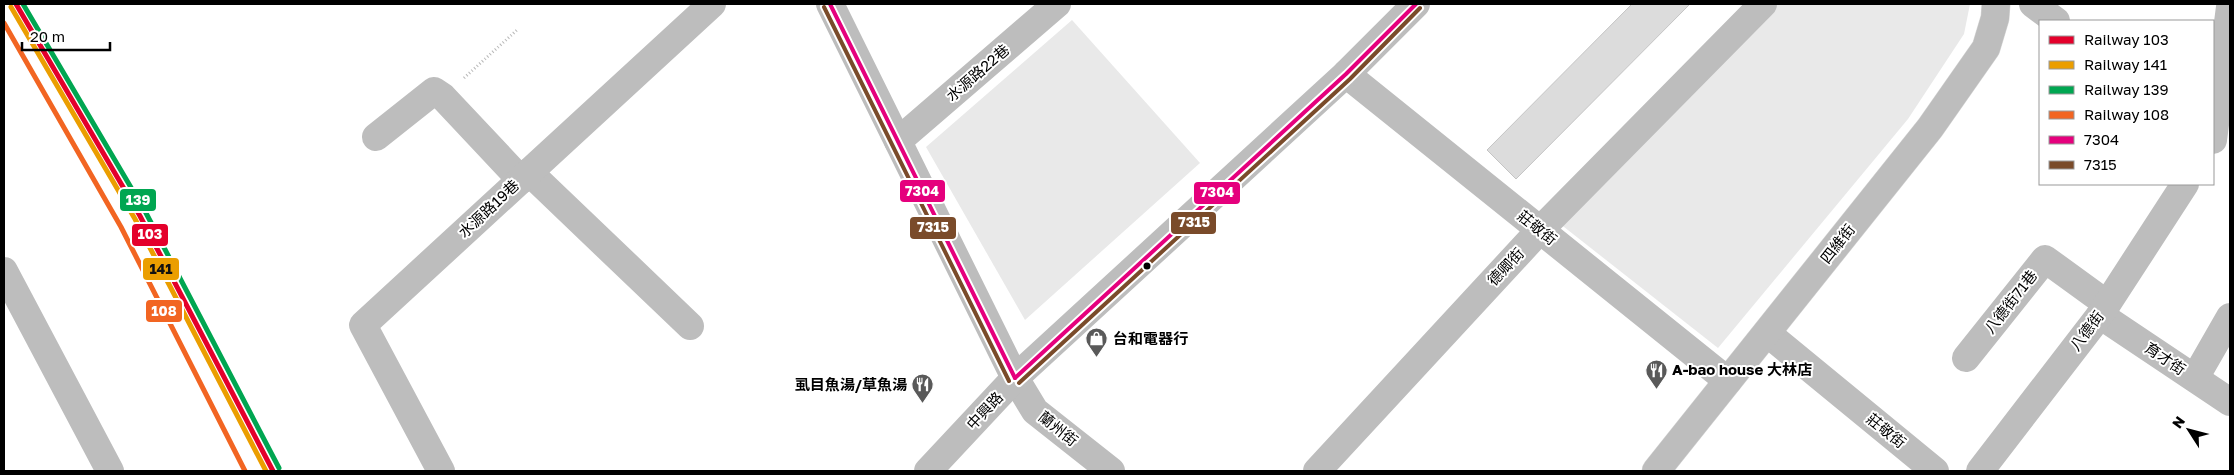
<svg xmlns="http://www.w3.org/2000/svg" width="2234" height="475" font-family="'Golos Text','Noto Sans TC',sans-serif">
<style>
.green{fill:#e9e9e9}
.building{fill:#dcdcdc;stroke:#c4c4c4}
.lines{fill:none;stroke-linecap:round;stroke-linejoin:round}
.major-casing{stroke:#dbdbdb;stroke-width:29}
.path{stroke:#b8b8b8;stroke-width:3;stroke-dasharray:1 2.5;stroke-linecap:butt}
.minor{stroke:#bdbdbd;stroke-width:28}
.major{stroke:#bdbdbd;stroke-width:28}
.bus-1-casing{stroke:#fff;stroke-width:8}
.bus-2-casing{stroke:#fff;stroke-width:8}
.bus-1{stroke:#e5007d;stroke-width:4}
.bus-2{stroke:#7a4b2a;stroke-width:4}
.rail-1-casing{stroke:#fff;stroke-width:9}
.rail-2-casing{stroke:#fff;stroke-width:9}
.rail-3-casing{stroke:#fff;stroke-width:9}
.rail-4-casing{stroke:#fff;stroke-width:9}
.rail-1{stroke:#e4002b;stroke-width:5}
.rail-2{stroke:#eb9e00;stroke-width:5}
.rail-3{stroke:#00a651;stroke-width:5}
.rail-4{stroke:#f26522;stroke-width:5}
.bus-dot{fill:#000;stroke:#fff;stroke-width:2}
.labels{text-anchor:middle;stroke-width:4;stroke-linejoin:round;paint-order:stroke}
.street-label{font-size:15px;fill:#000;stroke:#fff}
.poi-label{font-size:15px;font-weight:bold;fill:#000;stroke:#fff;text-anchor:start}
.line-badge{stroke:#fff;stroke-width:2}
.badge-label{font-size:14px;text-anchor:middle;font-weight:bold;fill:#fff}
.pale-badge-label{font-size:14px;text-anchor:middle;font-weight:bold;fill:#111}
</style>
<rect width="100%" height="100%" fill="#fff"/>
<g class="green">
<polygon points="1776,4 1970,4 1964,34 1908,119 1718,348 1559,223"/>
<polygon points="1072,20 1200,163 1025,320 926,147"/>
</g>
<polygon class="building" points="1632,4 1690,4 1516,179 1487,150"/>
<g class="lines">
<defs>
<polyline id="major" points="1656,471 1930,128 1986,48 1995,18 1996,4"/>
</defs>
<use href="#major" class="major-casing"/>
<polyline class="path" points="464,78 517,30"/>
<g class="minor">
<polyline points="830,4 1015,378 1035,411 1111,471"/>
<polyline points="2033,4 2056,21"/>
<polyline points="1346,74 1728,381"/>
<polyline points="376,137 434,91 443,97 521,180"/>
<polyline points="2213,140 2230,7"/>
<polyline points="898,141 1057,4"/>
<polyline points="529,172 690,326"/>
<polyline points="4,271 110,471"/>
<polyline points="2100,315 2230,402"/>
<polyline points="1767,333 1935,471"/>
<polyline points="1966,358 2045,259 2107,304"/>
<polyline points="2195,378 2230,317"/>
<polyline points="441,471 363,325 712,4"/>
<polyline points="928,471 1015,378 1346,74 1416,4"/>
<polyline points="1317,471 1540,230 1763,4"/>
<polyline points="1980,471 2100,315 2185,184"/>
</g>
<use href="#major" class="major"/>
<defs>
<g id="bus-1">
<polyline points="830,4 1015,378"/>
<polyline points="1015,378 1346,74 1416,4"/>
</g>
<g id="bus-2">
<polyline points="824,7 1009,381"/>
<polyline points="1019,383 1350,79 1420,8"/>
</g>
</defs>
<use href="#bus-1" class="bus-1-casing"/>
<use href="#bus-2" class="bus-2-casing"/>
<use href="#bus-1" class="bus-1"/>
<use href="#bus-2" class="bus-2"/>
<defs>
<polyline id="rail-1" points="16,4 140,216 273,471"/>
<polyline id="rail-2" points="11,7 135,219 266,471"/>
<polyline id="rail-3" points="23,4 146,213 279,468"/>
<polyline id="rail-4" points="4,23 121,227 245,471"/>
</defs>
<use href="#rail-1" class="rail-1-casing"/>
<use href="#rail-2" class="rail-2-casing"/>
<use href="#rail-3" class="rail-3-casing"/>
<use href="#rail-4" class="rail-4-casing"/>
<use href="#rail-1" class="rail-1"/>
<use href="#rail-2" class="rail-2"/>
<use href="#rail-3" class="rail-3"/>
<use href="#rail-4" class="rail-4"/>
</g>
<defs>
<symbol id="shop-pin" viewBox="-11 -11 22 30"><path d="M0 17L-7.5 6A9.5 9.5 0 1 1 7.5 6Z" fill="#595959" stroke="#fff"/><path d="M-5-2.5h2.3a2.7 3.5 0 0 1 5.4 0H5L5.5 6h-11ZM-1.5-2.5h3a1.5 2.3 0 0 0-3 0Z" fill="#fff"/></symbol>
<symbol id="restaurant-pin" viewBox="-11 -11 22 30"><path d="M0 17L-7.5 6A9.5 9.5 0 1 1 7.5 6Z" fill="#595959" stroke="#fff"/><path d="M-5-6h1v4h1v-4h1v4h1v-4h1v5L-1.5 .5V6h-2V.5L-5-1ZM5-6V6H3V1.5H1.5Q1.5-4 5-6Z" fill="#fff"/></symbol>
</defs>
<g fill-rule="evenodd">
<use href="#shop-pin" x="1084" y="326" width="25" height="34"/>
<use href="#restaurant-pin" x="1644" y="358" width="25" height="34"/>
<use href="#restaurant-pin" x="910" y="372" width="25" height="34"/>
</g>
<circle class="bus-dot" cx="1147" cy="266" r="4.5"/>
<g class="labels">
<g class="street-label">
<text transform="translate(978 73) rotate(-41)" y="5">水源路22巷</text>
<text transform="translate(489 209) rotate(-43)" y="5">水源路19巷</text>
<text transform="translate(1537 228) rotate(39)" y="5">莊敬街</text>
<text transform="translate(1838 244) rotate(-52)" y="5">四維街</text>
<text transform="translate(1506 267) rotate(-47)" y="5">德卿街</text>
<text transform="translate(2011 302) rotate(-52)" y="5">八德街71巷</text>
<text transform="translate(2087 331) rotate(-53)" y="5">八德街</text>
<text transform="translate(2165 359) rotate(34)" y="5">育才街</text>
<text transform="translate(985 411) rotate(-47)" y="5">中興路</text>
<text transform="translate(1058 429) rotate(39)" y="5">蘭州街</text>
<text transform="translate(1886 431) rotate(39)" y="5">莊敬街</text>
</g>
<g class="poi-label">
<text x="1113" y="344">台和電器行</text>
<text x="1672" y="375">A-bao house 大林店</text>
<text x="907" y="390" text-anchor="end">虱目魚湯/草魚湯</text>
</g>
</g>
<g class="line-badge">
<rect x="899" y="179" width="47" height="24" rx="5" fill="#e5007d"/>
<rect x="1193" y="181" width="48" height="24" rx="5" fill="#e5007d"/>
<rect x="119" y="188" width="38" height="24" rx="5" fill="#00a651"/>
<rect x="1170" y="211" width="47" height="24" rx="5" fill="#7a4b2a"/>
<rect x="909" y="216" width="48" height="24" rx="5" fill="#7a4b2a"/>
<rect x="131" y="223" width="38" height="24" rx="5" fill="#e4002b"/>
<rect x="142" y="257" width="38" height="24" rx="5" fill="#eb9e00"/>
<rect x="145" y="299" width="38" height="24" rx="5" fill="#f26522"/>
</g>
<g class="badge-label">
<text x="922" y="196">7304</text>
<text x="1217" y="197">7304</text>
<text x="138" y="205">139</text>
<text x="1194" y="227">7315</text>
<text x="933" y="232">7315</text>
<text x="150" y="239">103</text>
<text x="164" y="316">108</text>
</g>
<g class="pale-badge-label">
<text x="161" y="274">141</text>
</g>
<rect width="2234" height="475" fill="none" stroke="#000000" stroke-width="10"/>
<rect x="2039" y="20" width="175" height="165" fill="#ffffff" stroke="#999999"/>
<rect x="2049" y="36" width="25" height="8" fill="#e4002b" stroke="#999999"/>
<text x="2084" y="45" font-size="15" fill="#000000">Railway 103</text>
<rect x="2049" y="61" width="25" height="8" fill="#eb9e00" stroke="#999999"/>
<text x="2084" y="70" font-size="15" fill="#000000">Railway 141</text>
<rect x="2049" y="86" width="25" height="8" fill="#00a651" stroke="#999999"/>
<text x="2084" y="95" font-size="15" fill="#000000">Railway 139</text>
<rect x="2049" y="111" width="25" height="8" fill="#f26522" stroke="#999999"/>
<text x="2084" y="120" font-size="15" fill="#000000">Railway 108</text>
<rect x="2049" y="136" width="25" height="8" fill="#e5007d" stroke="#999999"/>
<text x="2084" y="145" font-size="15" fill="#000000">7304</text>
<rect x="2049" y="161" width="25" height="8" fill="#7a4b2a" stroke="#999999"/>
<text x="2084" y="170" font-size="15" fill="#000000">7315</text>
<g transform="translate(2189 430) rotate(306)" stroke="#ffffff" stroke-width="4" paint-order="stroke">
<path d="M0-4L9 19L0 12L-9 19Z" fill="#000000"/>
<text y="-8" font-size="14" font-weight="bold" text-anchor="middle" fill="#000000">N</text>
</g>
<path d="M22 42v8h88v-8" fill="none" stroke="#000000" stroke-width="2.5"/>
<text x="30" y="42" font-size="15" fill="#000000" stroke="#ffffff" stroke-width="4" paint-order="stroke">20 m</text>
</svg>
